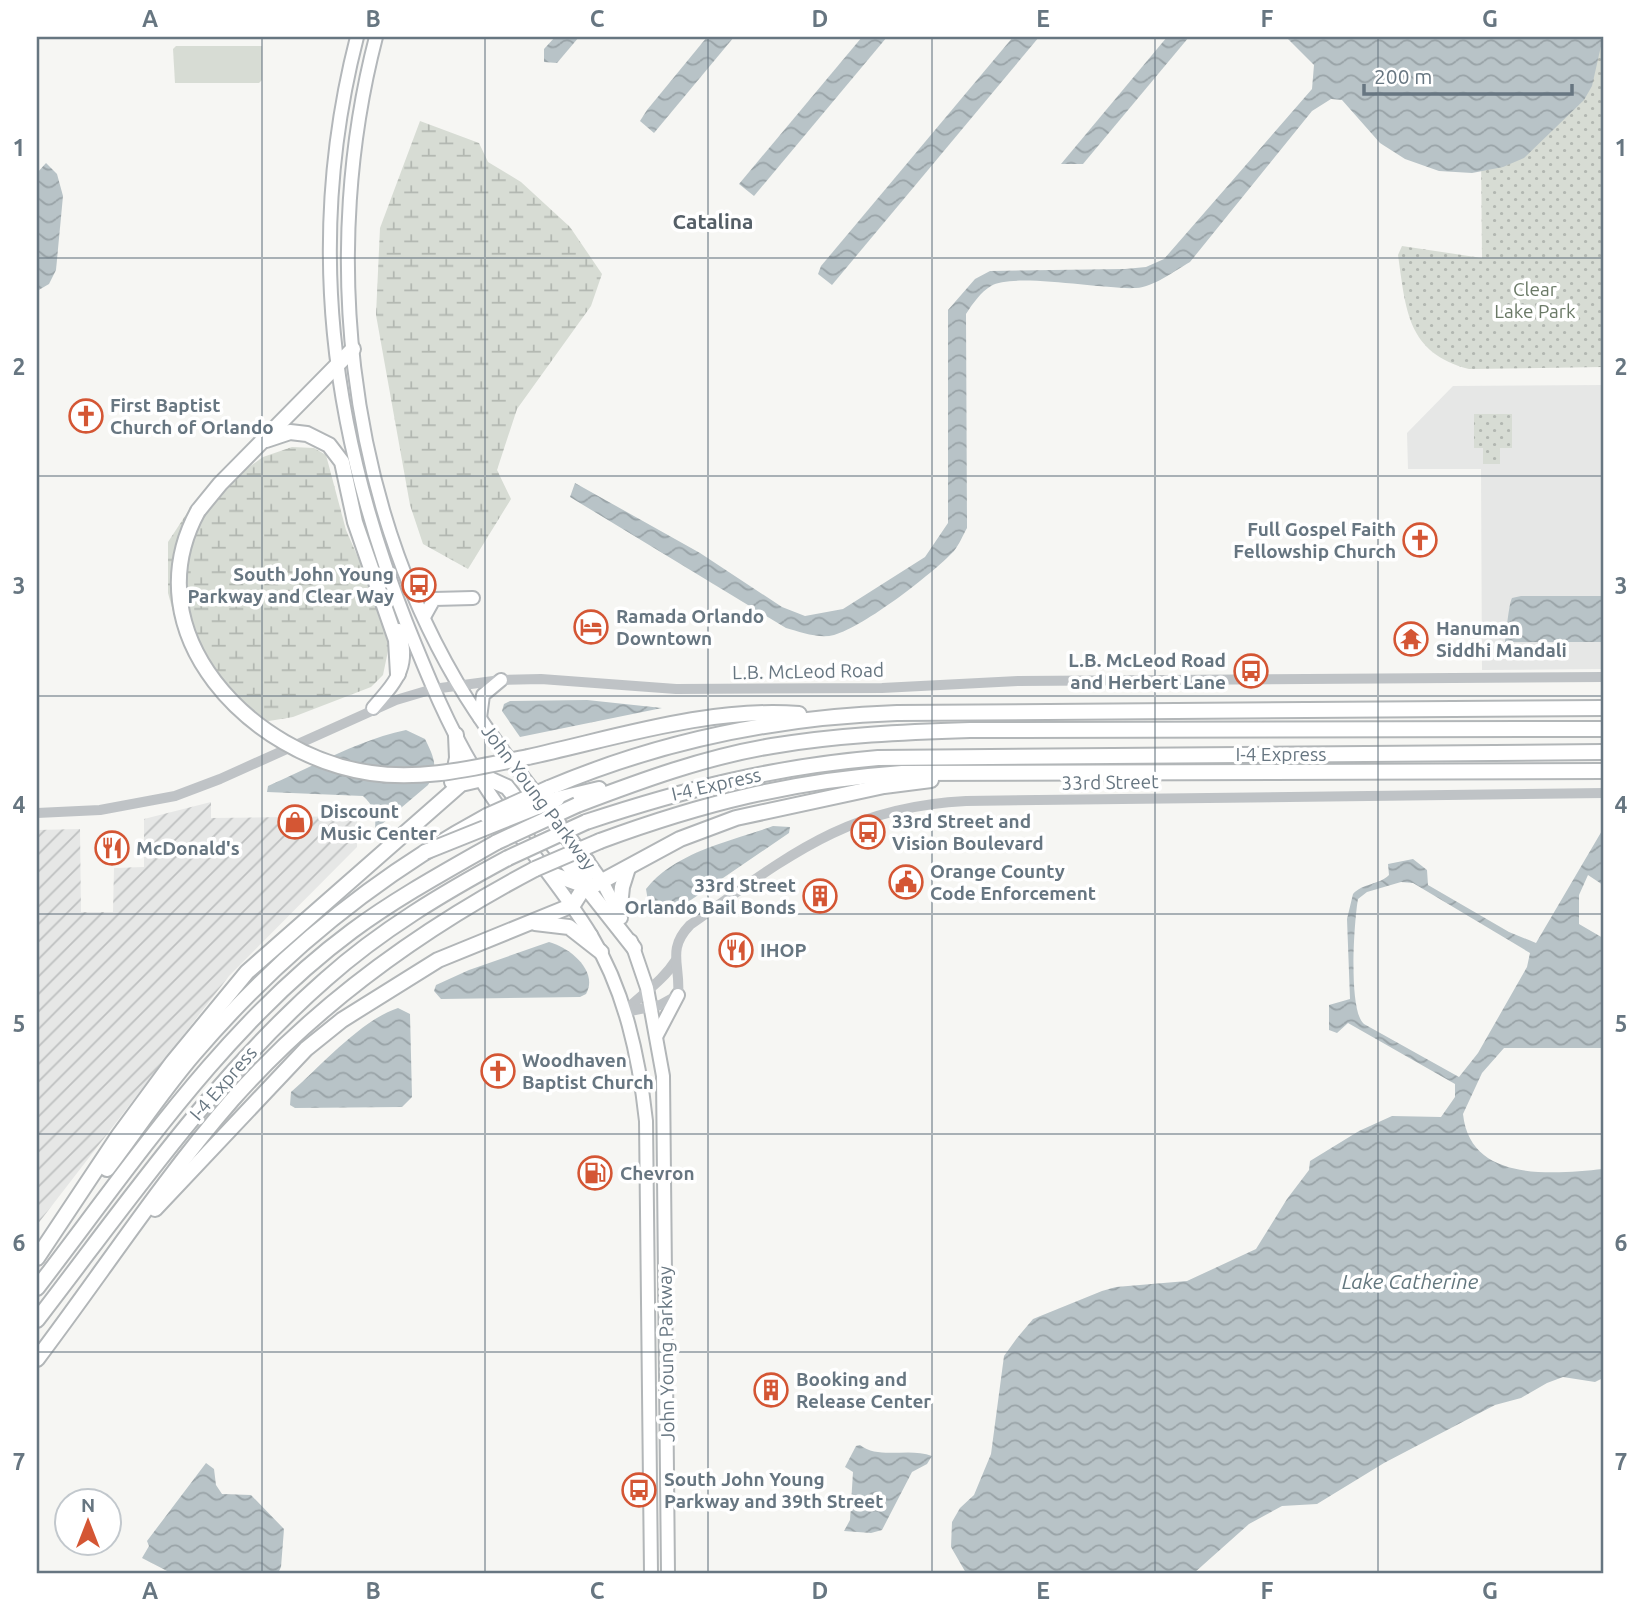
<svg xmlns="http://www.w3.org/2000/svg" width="1640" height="1610" font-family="Ubuntu,sans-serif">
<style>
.built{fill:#e6e7e6}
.industrial{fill:url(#industrial-furrows)}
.wetland{fill:url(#wetland-marsh)}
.park{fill:url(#park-dots)}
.pitch{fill:#d7dcd4}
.water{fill:url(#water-waves);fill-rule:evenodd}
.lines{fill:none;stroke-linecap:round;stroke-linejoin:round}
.primary-casing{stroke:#b3b7ba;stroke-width:16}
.trunk-casing{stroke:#b2b6b8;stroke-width:16}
.motorway-casing{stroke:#b2b6b8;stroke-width:18}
.tertiary{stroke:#bfc3c6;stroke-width:10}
.primary{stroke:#fff;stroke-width:12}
.trunk{stroke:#fff;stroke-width:12}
.motorway{stroke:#fff;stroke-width:14}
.motorway-bridge-casing{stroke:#b2b6b8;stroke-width:18;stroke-linecap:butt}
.motorway-bridge{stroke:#fff;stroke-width:14}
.grid{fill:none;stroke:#677681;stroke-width:2;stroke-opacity:0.55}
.labels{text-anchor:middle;stroke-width:7;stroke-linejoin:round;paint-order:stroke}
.park-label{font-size:19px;fill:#6a7966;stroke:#fff}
.poi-label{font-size:19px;font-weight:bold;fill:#677681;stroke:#fff;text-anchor:start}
.street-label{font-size:19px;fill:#677681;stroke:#fff}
.neighbourhood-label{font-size:21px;font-weight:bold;fill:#555f67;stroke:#fff}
.water-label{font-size:21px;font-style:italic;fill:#63777e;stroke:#fff}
.neatline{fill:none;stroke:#677681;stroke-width:2.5}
.grid-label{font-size:23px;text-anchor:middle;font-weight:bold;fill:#677681}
</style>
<defs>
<pattern id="industrial-furrows" width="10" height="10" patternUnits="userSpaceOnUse" patternTransform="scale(1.75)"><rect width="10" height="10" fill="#e6e7e6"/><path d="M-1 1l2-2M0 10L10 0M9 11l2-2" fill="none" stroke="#bec0c0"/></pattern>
<pattern id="wetland-marsh" width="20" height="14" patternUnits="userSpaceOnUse" patternTransform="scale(1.75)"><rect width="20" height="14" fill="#d7dcd4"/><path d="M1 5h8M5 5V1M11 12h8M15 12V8" fill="none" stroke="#b2b7b1"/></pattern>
<pattern id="park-dots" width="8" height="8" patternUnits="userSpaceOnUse" patternTransform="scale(1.75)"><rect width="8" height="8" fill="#d7dcd4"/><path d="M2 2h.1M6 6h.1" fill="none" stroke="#b2b7b1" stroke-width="1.8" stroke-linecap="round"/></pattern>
<pattern id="water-waves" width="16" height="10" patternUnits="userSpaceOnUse" patternTransform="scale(1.75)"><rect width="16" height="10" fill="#b8c3c7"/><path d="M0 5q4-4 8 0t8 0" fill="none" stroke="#99a3a7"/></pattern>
</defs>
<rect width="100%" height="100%" fill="#f6f6f3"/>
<polygon class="built" points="1603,385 1603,669 1482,670 1481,469 1408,469 1407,433 1453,386"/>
<polygon class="industrial" points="211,802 211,818 357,816 357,847 229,976 37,1225 37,830 80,829 81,912 113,912 114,868 144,867 144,819"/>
<g class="wetland">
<polygon points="420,121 479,143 488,162 521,182 570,227 602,274 591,306 517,409 497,470 511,499 468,569 423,544 410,505 376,315 380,228"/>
<polygon points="292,447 314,448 326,455 346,530 367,578 389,646 383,675 371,687 293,717 269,721 243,719 228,710 202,677 179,634 168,593 168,542 189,510 263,457"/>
</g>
<g class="park">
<path d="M 1480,37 L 1603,37 L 1603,367 L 1469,369 C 1407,353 1406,310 1398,255 L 1402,246 L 1482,258 Z"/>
<polygon points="1474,414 1512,414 1512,448 1500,448 1500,464 1483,464 1483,448 1474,448"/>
</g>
<polygon class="pitch" points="176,46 262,46 262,80 259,83 175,83 173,49"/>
<g class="water">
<polygon points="555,37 579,37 557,63 544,62 544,49"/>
<polygon points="707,37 734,37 654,133 640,121 647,110"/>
<polygon points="862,37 887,37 754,196 739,184"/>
<polygon points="1013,37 1039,37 832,285 818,274 821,266"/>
<polygon points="1167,37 1189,37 1083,164 1061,164"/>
<path d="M 1286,37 L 1603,37 L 1592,86 L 1584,100 L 1524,158 L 1503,167 L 1472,173 L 1439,171 L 1405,159 L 1380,143 L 1342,100 L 1331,99 L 1312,111 L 1190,262 C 1174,271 1154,287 1136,288 C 1104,290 1013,272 991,286 C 981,292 973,303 966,314 L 967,528 C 963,535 959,545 954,551 C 931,575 865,626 834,635 C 819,639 800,632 786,628 L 570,497 L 575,483 L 700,553 L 782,607 L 805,616 L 843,609 L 925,557 L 948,523 L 948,310 L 975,279 L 990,271 L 1125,269 L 1146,267 L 1164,259 L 1312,89 L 1314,65 Z"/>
<polygon points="46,163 57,174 63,196 56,270 49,284 37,291 37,173"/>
<path d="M 1521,596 L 1603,596 L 1603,642 L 1505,642 C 1506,634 1509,603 1512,598 Z"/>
<polygon points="587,700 662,708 520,737 502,711 504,704 510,701"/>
<path d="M 406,730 L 425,739 C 434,757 439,768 428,785 L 375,830 C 376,815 375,807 363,796 L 267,792 L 268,786 C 312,767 358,740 406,730 Z"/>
<path d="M 773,826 L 790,827 L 789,833 L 666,917 L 660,916 L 648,901 L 646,889 C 674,852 732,841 773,826 Z"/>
<path d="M 1603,829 L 1603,885 L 1588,875 L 1579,895 L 1579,924 L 1603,938 L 1603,1048 L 1504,1048 L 1482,1073 L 1463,1114 C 1470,1183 1554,1174 1603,1169 L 1603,1378 L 1595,1382 L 1563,1377 L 1547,1383 L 1521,1398 L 1495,1405 L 1384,1463 L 1317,1504 L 1282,1506 L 1249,1524 L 1194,1573 L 966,1573 L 951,1547 L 952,1522 L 960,1508 L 974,1495 L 991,1454 L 1004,1356 L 1017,1338 L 1033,1319 L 1102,1291 L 1116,1287 L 1187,1281 L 1256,1249 L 1287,1199 L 1309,1170 L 1310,1161 L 1359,1131 L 1392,1116 L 1441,1117 L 1455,1097 L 1455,1084 L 1348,1023 L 1337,1033 L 1329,1030 L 1329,1005 L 1350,999 L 1347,919 L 1353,894 C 1363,883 1379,885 1389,875 L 1388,864 L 1413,859 L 1427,870 L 1428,885 L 1509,932 L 1536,943 ZM 1401,882 L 1413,883 L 1530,953 L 1527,967 L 1478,1053 L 1459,1077 L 1364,1024 C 1348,1011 1354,921 1358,899 L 1367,892 Z"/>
<path d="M 549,942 C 569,947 599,971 586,994 L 580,997 L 441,999 L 434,991 L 436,985 L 469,970 Z"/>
<path d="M 398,1008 L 410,1014 L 412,1097 L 402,1107 L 295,1108 L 290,1105 L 291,1092 C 321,1066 361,1020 398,1008 Z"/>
<path d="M 860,1445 C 879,1460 909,1447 932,1456 L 927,1464 L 912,1472 L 882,1530 L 871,1533 L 844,1531 L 850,1520 L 853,1472 L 845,1467 L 856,1446 Z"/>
<polygon points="206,1463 214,1469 216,1485 222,1494 251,1495 284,1529 281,1567 278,1573 171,1573 142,1558 149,1546 147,1541"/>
</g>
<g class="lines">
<defs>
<g id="primary">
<path d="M 357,37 C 305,239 331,430 406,622 C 427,674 448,727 478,775 C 511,831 557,879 591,935"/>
<path d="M 376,37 C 321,248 346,493 457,682 C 499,754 556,814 603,883"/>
<polyline points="424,617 434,599 473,598"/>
<path d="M 373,708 C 396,681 411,667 399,630"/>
<polyline points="480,718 483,695 501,680"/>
</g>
<g id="trunk">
<polyline points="603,883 621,918"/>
<path d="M 591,935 C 625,991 639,1057 646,1121 L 651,1573"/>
<polyline points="631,941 647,988 663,1076 668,1573"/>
<polyline points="657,1035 678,995"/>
</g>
<g id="motorway">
<polyline points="266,440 290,432 307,434 329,445 342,462 355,522 396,640 398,674"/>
<polyline points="198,511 220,484 353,349"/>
<path d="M 528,757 C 615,738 709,707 799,714"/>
<polyline points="452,782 457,758 456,735"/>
<path d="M 549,788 C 660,741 777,717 897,713 L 1603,708"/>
<polyline points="557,799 599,789"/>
<path d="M 577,805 C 640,781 705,757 772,746 C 838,735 904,732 970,730 L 1603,729"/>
<path d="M 586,822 C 686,789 773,767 878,758 L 1603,752"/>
<path d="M 600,841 C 703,803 792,781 902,773 L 1603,771"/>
<polyline points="552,874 585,886 595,885 680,839 736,818 884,786 931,780"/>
<polyline points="619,916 622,887 628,868"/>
<polyline points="535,923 569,927 601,952"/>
<path d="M 107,1169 C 136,1131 163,1090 194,1054 C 276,958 376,876 487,816"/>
<polyline points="155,1209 306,1049 342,1020 438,960 573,905 585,886 587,861"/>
<polyline points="37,1258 119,1135 172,1063 247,972 461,784 487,778 507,787 634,948"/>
<path d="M 37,1288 C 133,1163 224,1026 352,931 C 398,897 448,870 497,842"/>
<path d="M 37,1320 C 128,1202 213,1078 326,979 C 381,930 443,893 508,858"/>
<path d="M 37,1359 C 102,1273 161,1182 232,1100 C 318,1003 421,929 535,869"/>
</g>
</defs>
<use href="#primary" class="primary-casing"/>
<use href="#trunk" class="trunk-casing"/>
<use href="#motorway" class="motorway-casing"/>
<g class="tertiary">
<polyline points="37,813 100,810 175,796 220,779 396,700 433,689 501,680 541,679 676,689 882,688 1018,681 1603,677"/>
<path d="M 625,1011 C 642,994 663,981 676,960"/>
<path d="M 625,1012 L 660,1005 L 678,995 C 681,965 666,950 690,925 C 785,859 844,807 966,801 L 1603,793"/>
</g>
<use href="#primary" class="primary"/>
<use href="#trunk" class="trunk"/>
<use href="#motorway" class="motorway"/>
<defs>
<g id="motorway-bridge">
<path d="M 198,511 C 131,634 252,756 371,773 C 424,781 476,767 528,757"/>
<polyline points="487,816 549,788"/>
<polyline points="497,842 577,805"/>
<polyline points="425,852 557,799"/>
<polyline points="508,858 586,822"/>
<polyline points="535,869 600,841"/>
</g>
</defs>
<use href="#motorway-bridge" class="motorway-bridge-casing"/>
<use href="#motorway-bridge" class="motorway-bridge"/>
</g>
<path class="grid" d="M 262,37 L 262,1573M 485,37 L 485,1573M 708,37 L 708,1573M 932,37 L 932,1573M 1155,37 L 1155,1573M 1378,37 L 1378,1573M 37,258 L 1603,258M 37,476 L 1603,476M 37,696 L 1603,696M 37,914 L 1603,914M 37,1134 L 1603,1134M 37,1352 L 1603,1352"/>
<defs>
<symbol id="church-ring" viewBox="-11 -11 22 22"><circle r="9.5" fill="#fff" stroke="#d45634" stroke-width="1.5"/><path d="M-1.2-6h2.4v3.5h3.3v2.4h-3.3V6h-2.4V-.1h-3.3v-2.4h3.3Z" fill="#d45634"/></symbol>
<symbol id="bus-ring" viewBox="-11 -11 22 22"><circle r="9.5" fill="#fff" stroke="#d45634" stroke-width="1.5"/><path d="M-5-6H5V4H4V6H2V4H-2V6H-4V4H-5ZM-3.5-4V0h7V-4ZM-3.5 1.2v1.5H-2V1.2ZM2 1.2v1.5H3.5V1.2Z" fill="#d45634"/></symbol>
<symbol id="hotel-ring" viewBox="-11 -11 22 22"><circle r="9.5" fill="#fff" stroke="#d45634" stroke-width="1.5"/><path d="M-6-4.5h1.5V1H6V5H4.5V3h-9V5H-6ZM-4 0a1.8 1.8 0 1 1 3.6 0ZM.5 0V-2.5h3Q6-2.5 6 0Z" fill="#d45634"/></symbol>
<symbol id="temple-ring" viewBox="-11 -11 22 22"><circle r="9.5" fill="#fff" stroke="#d45634" stroke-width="1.5"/><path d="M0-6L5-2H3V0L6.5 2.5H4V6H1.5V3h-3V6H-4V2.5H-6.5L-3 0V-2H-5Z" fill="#d45634"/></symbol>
<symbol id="shop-ring" viewBox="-11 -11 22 22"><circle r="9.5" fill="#fff" stroke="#d45634" stroke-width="1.5"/><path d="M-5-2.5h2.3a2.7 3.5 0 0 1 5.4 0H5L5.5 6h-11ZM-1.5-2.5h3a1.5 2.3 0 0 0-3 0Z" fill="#d45634"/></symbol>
<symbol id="restaurant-ring" viewBox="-11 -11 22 22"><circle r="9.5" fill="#fff" stroke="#d45634" stroke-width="1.5"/><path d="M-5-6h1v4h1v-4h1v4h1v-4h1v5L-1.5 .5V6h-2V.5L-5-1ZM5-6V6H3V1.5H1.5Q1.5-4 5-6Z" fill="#d45634"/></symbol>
<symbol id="civic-ring" viewBox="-11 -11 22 22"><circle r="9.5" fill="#fff" stroke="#d45634" stroke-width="1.5"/><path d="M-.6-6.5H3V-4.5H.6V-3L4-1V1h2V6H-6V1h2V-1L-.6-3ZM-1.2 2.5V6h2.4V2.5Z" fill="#d45634"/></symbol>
<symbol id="building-ring" viewBox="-11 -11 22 22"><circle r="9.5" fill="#fff" stroke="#d45634" stroke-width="1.5"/><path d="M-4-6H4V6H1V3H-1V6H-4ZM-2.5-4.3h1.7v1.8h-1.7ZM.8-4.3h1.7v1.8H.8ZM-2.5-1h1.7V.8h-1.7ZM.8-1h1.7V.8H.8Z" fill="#d45634"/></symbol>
<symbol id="fuel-ring" viewBox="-11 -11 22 22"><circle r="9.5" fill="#fff" stroke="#d45634" stroke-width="1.5"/><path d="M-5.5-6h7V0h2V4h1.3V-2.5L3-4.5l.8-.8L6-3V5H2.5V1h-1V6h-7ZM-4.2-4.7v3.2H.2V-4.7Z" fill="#d45634"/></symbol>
</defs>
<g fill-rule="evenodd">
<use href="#church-ring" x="67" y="397" width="38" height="38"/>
<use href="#church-ring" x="1401" y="521" width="38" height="38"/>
<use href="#bus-ring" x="400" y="566" width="38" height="38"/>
<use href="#hotel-ring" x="572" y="608" width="38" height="38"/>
<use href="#temple-ring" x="1392" y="620" width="38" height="38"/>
<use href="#bus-ring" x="1232" y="652" width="38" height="38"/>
<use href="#shop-ring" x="276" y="803" width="38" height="38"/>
<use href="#bus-ring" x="849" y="813" width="38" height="38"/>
<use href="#restaurant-ring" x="93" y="829" width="38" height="38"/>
<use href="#civic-ring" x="887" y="863" width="38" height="38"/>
<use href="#building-ring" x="801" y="877" width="38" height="38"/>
<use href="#restaurant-ring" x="717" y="931" width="38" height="38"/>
<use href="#church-ring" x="479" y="1052" width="38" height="38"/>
<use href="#fuel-ring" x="576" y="1154" width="38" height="38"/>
<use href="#building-ring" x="752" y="1371" width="38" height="38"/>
<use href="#bus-ring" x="620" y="1471" width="38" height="38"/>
</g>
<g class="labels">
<g class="park-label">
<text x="1535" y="296">Clear<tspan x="1535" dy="22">Lake Park</tspan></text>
</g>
<g class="poi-label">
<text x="110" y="412">First Baptist<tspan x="110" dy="22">Church of Orlando</tspan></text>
<text x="1396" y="536" text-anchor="end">Full Gospel Faith<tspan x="1396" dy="22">Fellowship Church</tspan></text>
<text x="394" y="581" text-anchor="end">South John Young<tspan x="394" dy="22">Parkway and Clear Way</tspan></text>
<text x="616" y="623">Ramada Orlando<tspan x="616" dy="22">Downtown</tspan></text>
<text x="1436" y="635">Hanuman<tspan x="1436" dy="22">Siddhi Mandali</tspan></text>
<text x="1226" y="667" text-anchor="end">L.B. McLeod Road<tspan x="1226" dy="22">and Herbert Lane</tspan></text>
<text x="320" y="818">Discount<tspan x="320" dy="22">Music Center</tspan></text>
<text x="892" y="828">33rd Street and<tspan x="892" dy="22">Vision Boulevard</tspan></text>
<text x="136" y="855">McDonald's</text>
<text x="930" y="878">Orange County<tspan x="930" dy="22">Code Enforcement</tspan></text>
<text x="796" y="892" text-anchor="end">33rd Street<tspan x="796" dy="22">Orlando Bail Bonds</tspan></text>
<text x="760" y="957">IHOP</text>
<text x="522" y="1067">Woodhaven<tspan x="522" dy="22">Baptist Church</tspan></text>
<text x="620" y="1180">Chevron</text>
<text x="796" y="1386">Booking and<tspan x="796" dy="22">Release Center</tspan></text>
<text x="664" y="1486">South John Young<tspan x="664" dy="22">Parkway and 39th Street</tspan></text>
</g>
<g class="street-label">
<text transform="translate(808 671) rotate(-1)" y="7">L.B. McLeod Road</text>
<text x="1281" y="761">I-4 Express</text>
<text transform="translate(1110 782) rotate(-1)" y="7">33rd Street</text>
<text transform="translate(716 784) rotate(-13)" y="7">I-4 Express</text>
<text transform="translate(539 797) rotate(53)" y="7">John Young Parkway</text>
<text transform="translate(223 1083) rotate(-49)" y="7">I-4 Express</text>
<text transform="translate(666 1354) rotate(-91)" y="7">John Young Parkway</text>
</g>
<g class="neighbourhood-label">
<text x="713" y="229">Catalina</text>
</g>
<g class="water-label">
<text x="1410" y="1289">Lake Catherine</text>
</g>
</g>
<rect width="1640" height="1610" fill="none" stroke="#ffffff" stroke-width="77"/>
<g transform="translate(88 1522)"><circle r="33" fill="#ffffff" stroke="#c2c8cd" stroke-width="2"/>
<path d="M0-5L12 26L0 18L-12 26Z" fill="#d45634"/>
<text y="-10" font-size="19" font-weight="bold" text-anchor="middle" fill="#677681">N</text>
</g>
<path d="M1364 84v10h208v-10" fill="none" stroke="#677681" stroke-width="3.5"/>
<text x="1374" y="84" font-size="21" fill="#677681" stroke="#ffffff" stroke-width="5" paint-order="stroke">200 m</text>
<rect x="38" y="38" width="1564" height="1534" class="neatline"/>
<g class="grid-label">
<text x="150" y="27">A</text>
<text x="373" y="27">B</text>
<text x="597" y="27">C</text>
<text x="820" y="27">D</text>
<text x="1043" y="27">E</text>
<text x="1267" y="27">F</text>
<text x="1490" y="27">G</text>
<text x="19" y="156">1</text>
<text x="1621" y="156">1</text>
<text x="19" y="375">2</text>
<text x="1621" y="375">2</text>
<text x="19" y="594">3</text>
<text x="1621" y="594">3</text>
<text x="19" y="813">4</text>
<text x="1621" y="813">4</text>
<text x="19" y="1032">5</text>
<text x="1621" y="1032">5</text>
<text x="19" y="1251">6</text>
<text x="1621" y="1251">6</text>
<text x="19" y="1470">7</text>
<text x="1621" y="1470">7</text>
<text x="150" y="1599">A</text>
<text x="373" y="1599">B</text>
<text x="597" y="1599">C</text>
<text x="820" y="1599">D</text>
<text x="1043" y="1599">E</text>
<text x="1267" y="1599">F</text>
<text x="1490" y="1599">G</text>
</g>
</svg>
